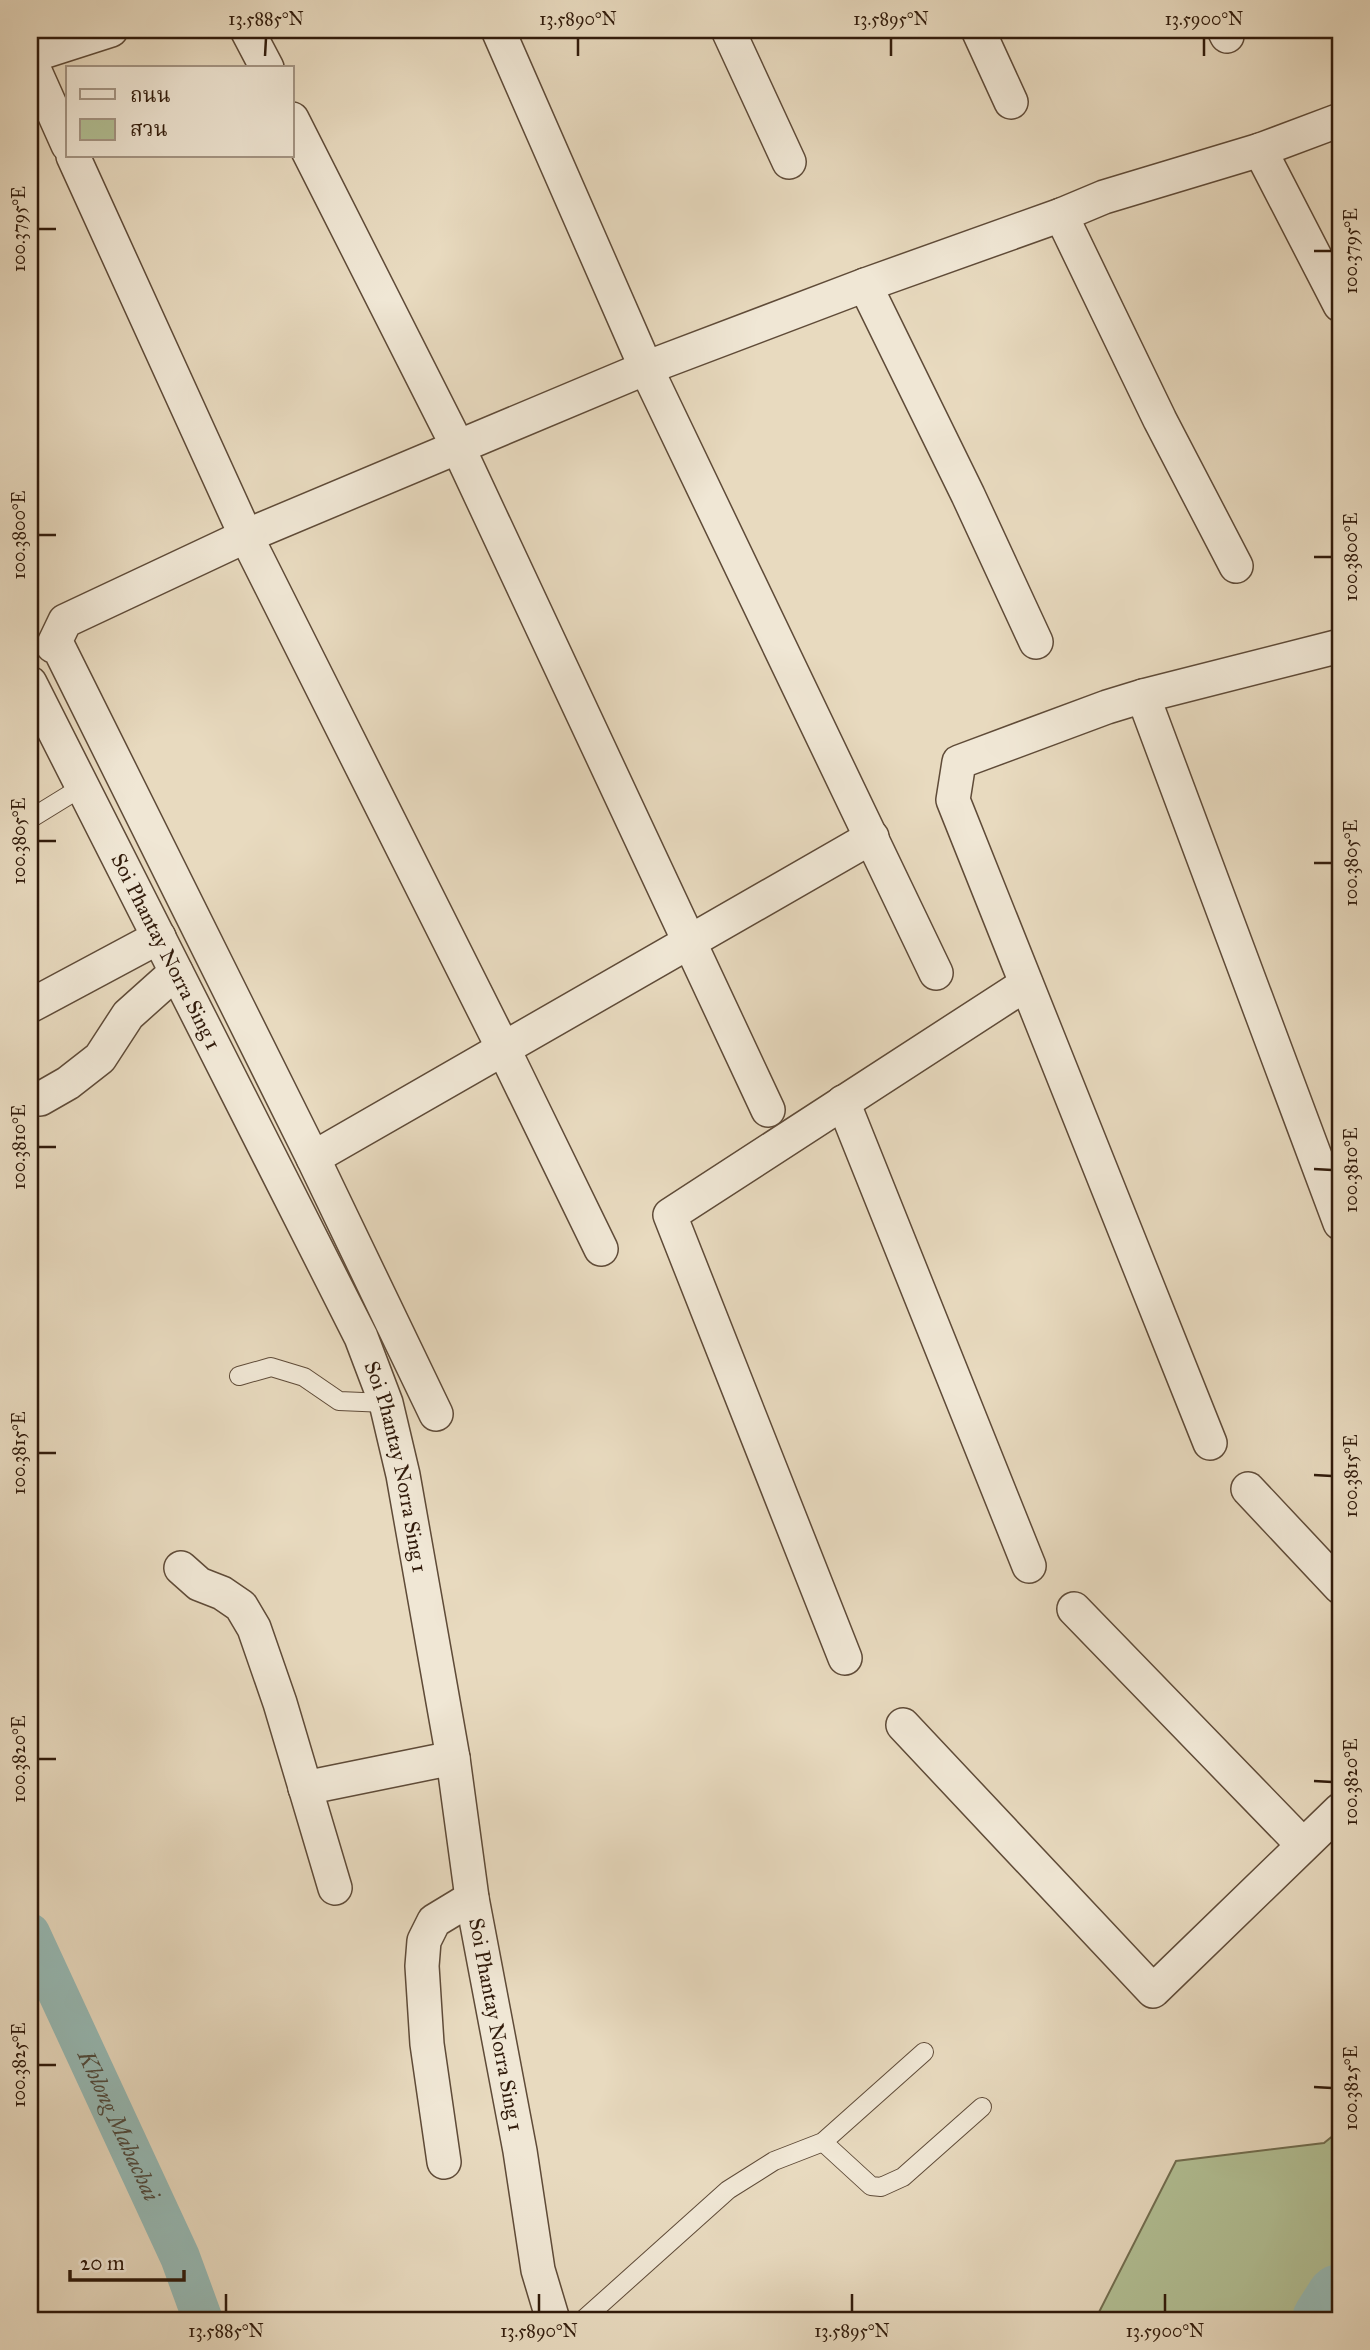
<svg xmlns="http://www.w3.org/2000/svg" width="1370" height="2350" font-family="'IM FELL Great Primer','Noto Serif Thai',serif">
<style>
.green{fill:#b2c095;stroke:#726e50;stroke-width:2}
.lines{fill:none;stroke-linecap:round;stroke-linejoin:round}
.canal{stroke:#97bab5;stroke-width:40}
.river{stroke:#97bab5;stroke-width:68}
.service-casing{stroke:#5f4b38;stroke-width:20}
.minor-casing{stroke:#5f4b38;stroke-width:36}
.service{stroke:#f0e7d5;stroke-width:18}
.minor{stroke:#f0e7d5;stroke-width:33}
.ticks{fill:none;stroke:#311b0b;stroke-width:2.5}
.labels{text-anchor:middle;stroke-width:6;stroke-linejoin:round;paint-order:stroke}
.street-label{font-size:21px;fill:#311b0b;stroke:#f0e7d5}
.water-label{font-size:23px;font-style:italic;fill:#504b3e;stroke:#f0e7d5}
.neatline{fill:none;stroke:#311b0b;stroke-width:2.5}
.ticks-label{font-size:18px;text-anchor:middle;fill:#311b0b}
</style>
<rect width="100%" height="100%" fill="#e8dabf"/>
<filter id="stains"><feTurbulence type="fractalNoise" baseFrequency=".00286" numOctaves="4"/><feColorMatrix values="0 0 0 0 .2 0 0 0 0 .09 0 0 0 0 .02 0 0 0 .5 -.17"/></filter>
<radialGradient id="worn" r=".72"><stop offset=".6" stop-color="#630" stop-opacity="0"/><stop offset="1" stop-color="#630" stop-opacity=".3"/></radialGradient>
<polygon class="green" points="1340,2130 1340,2320 1095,2320 1176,2161 1324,2143"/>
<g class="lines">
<path class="canal" id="s1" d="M 30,1933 L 180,2257 L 203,2320"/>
<polyline class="river" points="1326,2320 1340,2298"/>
<defs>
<g id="service">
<polyline points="30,819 82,787"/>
<polyline points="239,1376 271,1367 304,1377 339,1401 386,1403"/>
<polyline points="823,2142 871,2186 881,2187 903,2177 982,2107"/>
<polyline points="583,2320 728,2190 774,2161 823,2142 924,2052"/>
</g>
<g id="minor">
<polyline points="247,30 267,68"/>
<polyline points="498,30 646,368 936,973"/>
<polyline points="728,30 789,162"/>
<polyline points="978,30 1011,102"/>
<polyline points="1224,30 1227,36"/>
<polyline points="30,56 111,30"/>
<polyline points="30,60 68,145"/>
<polyline points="292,119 457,445 768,1110"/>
<polyline points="1260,150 1340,305"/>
<polyline points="73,156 246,536 504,1050 601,1249"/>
<polyline points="1061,215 1160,420 1236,566"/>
<polyline points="865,285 968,495 1036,642"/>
<path id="s2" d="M 30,683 L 361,1337 L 386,1403 L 403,1475 L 453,1758 L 472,1898 L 520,2151 L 538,2270 L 553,2320"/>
<polyline points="1143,696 1340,1223"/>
<polyline points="30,1006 159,937"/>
<polyline points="40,1099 68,1083 100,1058 128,1015 176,972"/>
<polyline points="843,1102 1029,1566"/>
<polyline points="313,1158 872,837"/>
<polyline points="436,1414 313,1158 57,644 53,646 65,621 246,536 646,368 865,285 1061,215 1104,197 1260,150 1340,120"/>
<polyline points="1210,1443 953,800 959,762 1107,707 1143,696 1340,646"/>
<polyline points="1248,1489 1340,1587"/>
<polyline points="181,1568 199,1584 222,1593 241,1606 254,1628 280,1703 335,1888"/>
<polyline points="1074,1609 1303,1845"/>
<polyline points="845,1658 670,1215 1026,984"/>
<polyline points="903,1725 1153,1991 1340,1810"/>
<polyline points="305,1788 453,1758"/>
<polyline points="444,2162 427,2044 422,1966 424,1941 434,1921 472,1898"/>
</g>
</defs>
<use href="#service" class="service-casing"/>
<use href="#minor" class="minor-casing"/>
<use href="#service" class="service"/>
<use href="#minor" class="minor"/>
</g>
<path class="ticks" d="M 265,56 L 266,38M 578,56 L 578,38M 891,56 L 891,38M 1204,56 L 1204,38M 38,229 L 56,229M 1314,251 L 1332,251M 38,535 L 56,535M 1314,557 L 1332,557M 38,841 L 56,841M 1314,863 L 1332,863M 38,1147 L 56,1147M 1314,1169 L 1332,1170M 38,1453 L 56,1453M 1314,1475 L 1332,1476M 38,1759 L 56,1759M 1314,1781 L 1332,1782M 38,2065 L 56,2065M 1314,2087 L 1332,2088M 226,2312 L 226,2294M 539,2312 L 539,2294M 852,2312 L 852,2294M 1165,2312 L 1165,2294"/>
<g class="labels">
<g class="street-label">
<text dy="7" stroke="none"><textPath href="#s2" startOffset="301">Soi Phantay Norra Sing 1</textPath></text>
<text dy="7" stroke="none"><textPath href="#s2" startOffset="868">Soi Phantay Norra Sing 1</textPath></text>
<text dy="7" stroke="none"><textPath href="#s2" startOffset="1435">Soi Phantay Norra Sing 1</textPath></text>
</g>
<g class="water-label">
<text dy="8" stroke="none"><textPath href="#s1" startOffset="212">Khlong Mahachai</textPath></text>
</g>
</g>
<rect width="1370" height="2350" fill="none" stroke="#e8dabf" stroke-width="77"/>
<rect x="66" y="66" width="228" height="91" fill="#f0e7d5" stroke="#a49584" stroke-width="2"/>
<rect x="80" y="89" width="35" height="10" fill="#f0e7d5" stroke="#a49584" stroke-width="2"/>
<text x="130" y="102" font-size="21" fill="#311b0b">ถนน</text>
<rect x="80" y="119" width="35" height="21" fill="#b2c095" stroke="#a49584" stroke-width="2"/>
<text x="130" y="136" font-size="21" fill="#311b0b">สวน</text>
<path d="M70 2270v10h114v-10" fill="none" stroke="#311b0b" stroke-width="3.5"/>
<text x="80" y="2270" font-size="21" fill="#311b0b" stroke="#f0e7d5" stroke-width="5" paint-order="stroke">20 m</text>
<rect x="38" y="38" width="1294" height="2274" class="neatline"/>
<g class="ticks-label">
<text x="266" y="25">13.5885°N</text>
<text x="578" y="25">13.5890°N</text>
<text x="891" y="25">13.5895°N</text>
<text x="1204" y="25">13.5900°N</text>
<text transform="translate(19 229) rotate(-90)" y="6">100.3795°E</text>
<text transform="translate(1351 251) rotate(-90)" y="6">100.3795°E</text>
<text transform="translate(19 535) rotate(-90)" y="6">100.3800°E</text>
<text transform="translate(1351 557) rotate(-90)" y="6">100.3800°E</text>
<text transform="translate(19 841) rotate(-90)" y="6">100.3805°E</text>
<text transform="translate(1351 863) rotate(-90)" y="6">100.3805°E</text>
<text transform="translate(19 1147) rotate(-90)" y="6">100.3810°E</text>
<text transform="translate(1351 1170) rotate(-90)" y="6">100.3810°E</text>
<text transform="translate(19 1453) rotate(-90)" y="6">100.3815°E</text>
<text transform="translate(1351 1476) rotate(-90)" y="6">100.3815°E</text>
<text transform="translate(19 1759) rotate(-90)" y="6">100.3820°E</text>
<text transform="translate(1351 1782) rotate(-90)" y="6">100.3820°E</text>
<text transform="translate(19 2065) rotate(-90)" y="6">100.3825°E</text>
<text transform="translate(1351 2088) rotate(-90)" y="6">100.3825°E</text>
<text x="226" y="2337">13.5885°N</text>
<text x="539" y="2337">13.5890°N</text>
<text x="852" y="2337">13.5895°N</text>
<text x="1165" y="2337">13.5900°N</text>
</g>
<rect width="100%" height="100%" filter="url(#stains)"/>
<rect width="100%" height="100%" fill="url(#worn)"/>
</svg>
